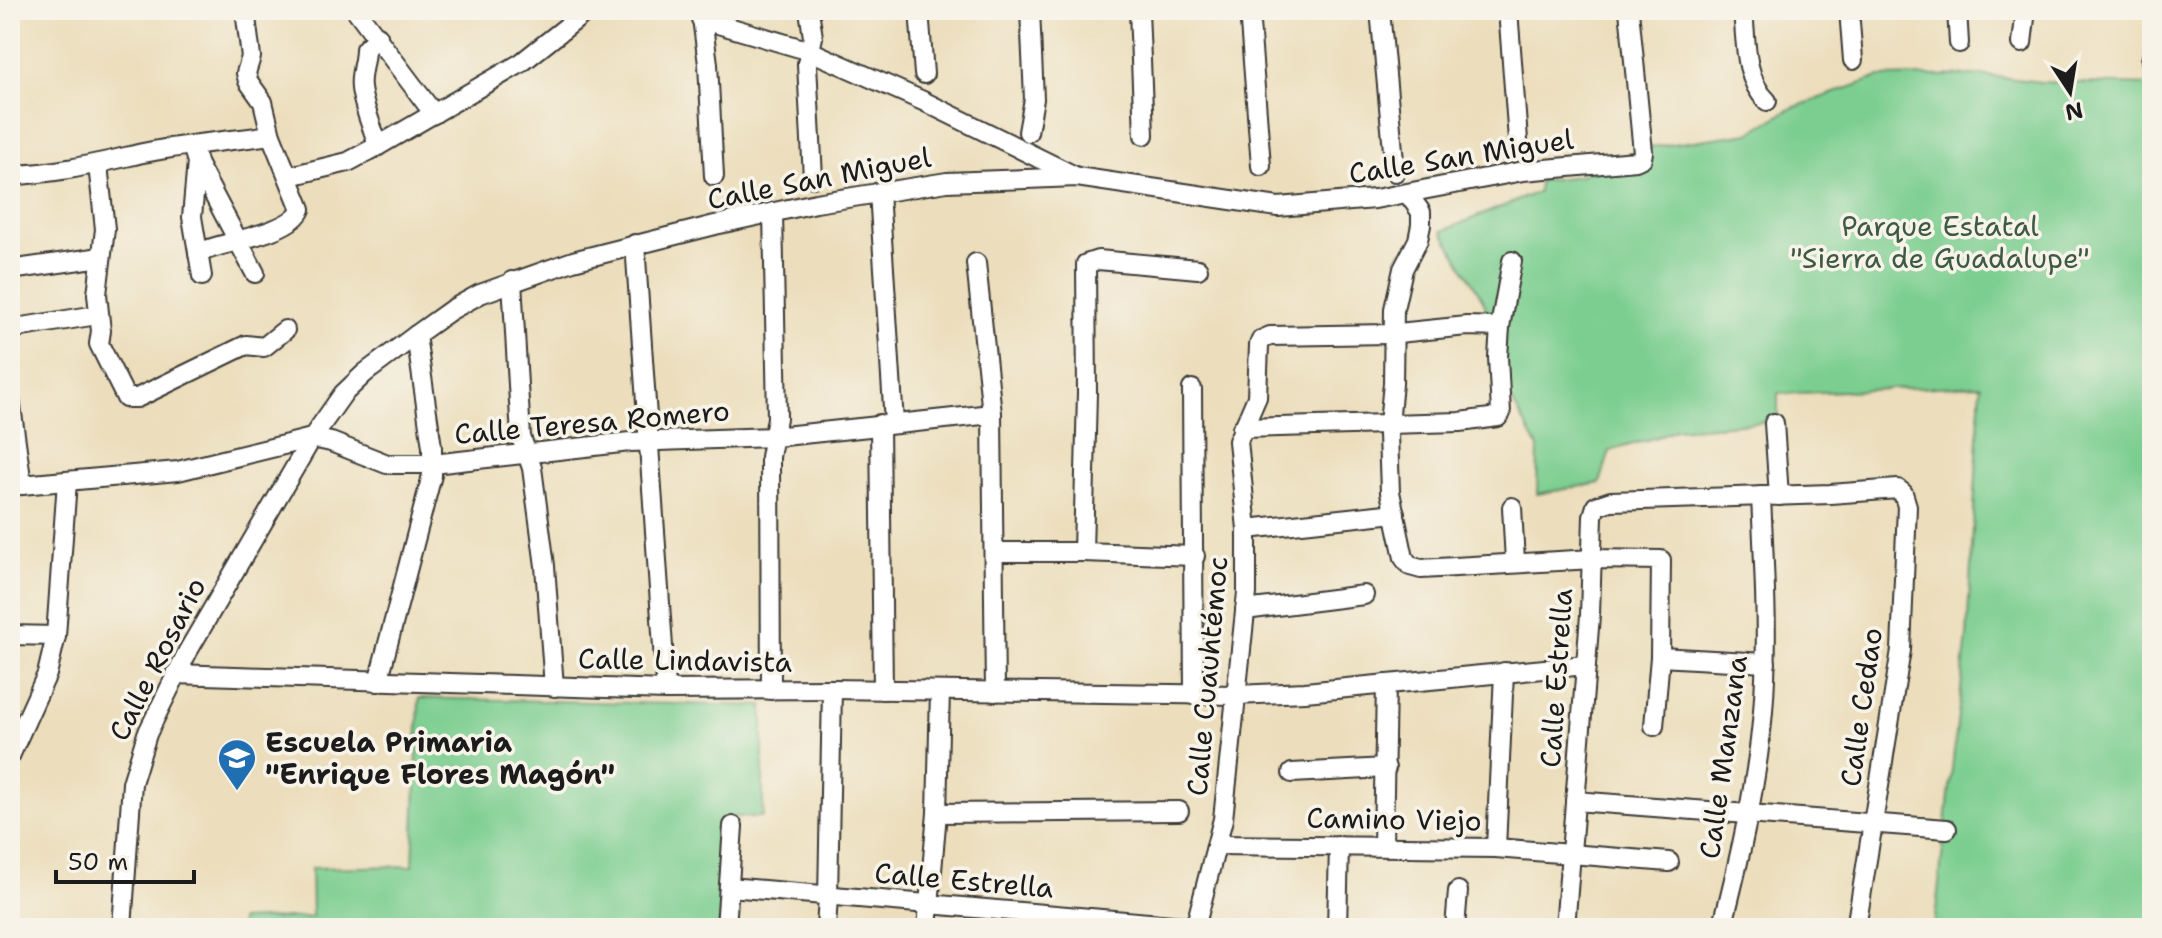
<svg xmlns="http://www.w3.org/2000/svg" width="2162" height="938" font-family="'Shantell Sans',sans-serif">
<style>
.green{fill:#7bce90;stroke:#4c7556;stroke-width:2}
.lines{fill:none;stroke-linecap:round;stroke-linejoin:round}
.street-casing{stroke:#3b3934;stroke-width:22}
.street{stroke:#fff;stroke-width:18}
.labels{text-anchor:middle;stroke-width:7;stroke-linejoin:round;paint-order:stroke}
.street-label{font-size:28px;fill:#1c1c1c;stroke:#f7f3e8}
.park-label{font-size:28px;fill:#3d5a45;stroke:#f7f3e8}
.poi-label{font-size:28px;font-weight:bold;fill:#1c1c1c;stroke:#f7f3e8;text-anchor:start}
</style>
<rect width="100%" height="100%" fill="#f7f3e8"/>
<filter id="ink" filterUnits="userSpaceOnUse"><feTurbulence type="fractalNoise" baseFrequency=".0125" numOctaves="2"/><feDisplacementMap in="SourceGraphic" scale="16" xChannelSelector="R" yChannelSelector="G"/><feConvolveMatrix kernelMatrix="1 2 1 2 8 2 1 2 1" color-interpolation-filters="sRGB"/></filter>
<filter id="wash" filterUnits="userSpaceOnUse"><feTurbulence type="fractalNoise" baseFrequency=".006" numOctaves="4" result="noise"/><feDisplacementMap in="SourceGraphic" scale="32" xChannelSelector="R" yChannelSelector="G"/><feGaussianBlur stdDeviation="1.8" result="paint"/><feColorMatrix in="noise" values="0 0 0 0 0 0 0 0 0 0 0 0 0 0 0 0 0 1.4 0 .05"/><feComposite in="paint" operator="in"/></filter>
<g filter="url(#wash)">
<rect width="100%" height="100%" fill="#ecdebc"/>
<g class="green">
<polygon points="1979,75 2042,82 2152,85 2152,928 1934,928 1967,636 1981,385 1778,394 1778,421 1675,429 1657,437 1610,451 1600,483 1537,494 1538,447 1504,387 1484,302 1442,231 1538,192 1539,181 1578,176 1645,148 1749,133 1792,108 1879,77"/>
<polygon points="419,698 763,706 763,817 733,817 719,928 240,928 240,920 312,917 311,868 413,866"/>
</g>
</g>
<g filter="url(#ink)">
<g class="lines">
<defs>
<g id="street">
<polyline points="356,10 434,114"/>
<polyline points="701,10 708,64 714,176"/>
<polyline points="809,10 813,37 807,64 813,178"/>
<polyline points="919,10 924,74"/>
<polyline points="1139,10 1144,135"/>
<polyline points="1249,10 1261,166"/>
<polyline points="1380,10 1395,172"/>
<polyline points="1508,10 1518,140"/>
<path d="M 1743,10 C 1746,40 1744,79 1767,101"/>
<polyline points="1849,10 1853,60"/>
<polyline points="1957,10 1959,43"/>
<polyline points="701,19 810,51 923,101 1075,176"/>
<polyline points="2022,43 2026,10"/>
<polyline points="2151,61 2152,57"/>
<polyline points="1028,132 1034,99 1030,10"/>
<polyline points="192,146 197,162 192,217 202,276"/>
<path d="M 378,146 C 373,128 363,107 361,88 C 359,75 365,63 365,49 L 378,36"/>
<polyline points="98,165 105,229 97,294 101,331 99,344 126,398 137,398 246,345 264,347 285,330"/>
<polyline points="198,165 255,273"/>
<path d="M 10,175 C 56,174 99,163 143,153 C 185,144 229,141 271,135"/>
<polyline points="290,176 348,162 378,146 521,63 588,10"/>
<polyline points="879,192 894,423"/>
<polyline points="1408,194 1421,212 1421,225 1418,240 1403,269 1394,309 1393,383 1388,434 1390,492 1404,558 1410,566 1421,569 1593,559 1661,560 1660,657 1654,726"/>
<polyline points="635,244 666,690"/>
<path d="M 198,253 C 222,242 292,233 301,209 L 271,135 L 263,102 L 248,81 L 246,73 L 251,57 L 245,10"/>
<polyline points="976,263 992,414 995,692"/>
<polyline points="10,270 101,257"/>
<polyline points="512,281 521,437 532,468 545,566 554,687"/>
<polyline points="10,329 97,315"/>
<polyline points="1192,389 1194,695"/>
<polyline points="10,399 22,485"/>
<polyline points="1774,423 1779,496"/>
<polyline points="880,424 883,690"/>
<polyline points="1242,428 1460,422 1498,417 1501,413 1498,357 1500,327 1512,261"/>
<polyline points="10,486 178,471 312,438 331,442 387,464 433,464 630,442 774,437 992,414"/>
<polyline points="1512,507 1515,562"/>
<polyline points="1247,529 1395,513"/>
<polyline points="996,552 1083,552 1195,556"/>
<polyline points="1083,552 1087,393 1086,264 1098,260 1198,269"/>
<polyline points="1245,610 1364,595"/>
<polyline points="10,635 56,636"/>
<polyline points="1660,657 1766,663"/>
<polyline points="175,674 666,690 832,689 1236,695 1305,692 1586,665"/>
<polyline points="378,682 432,475 432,447 416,335"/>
<polyline points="771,690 770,457 777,418 773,212"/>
<polyline points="10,756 47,674 56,636 67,481"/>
<polyline points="1292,773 1386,768"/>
<polyline points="1575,801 1947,829"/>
<polyline points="937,813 1179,811"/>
<polyline points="1217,845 1496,848 1669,862"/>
<polyline points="1383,846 1386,684"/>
<polyline points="1496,848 1504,672"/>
<polyline points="729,887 1195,927"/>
<polyline points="122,928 132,783 147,734 188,651 312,438 343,394 365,373 416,335 451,310 480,294 573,261 715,225 816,203 947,182 1077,177 1278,207 1375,199 1523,171 1636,161 1642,158 1643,152 1629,10"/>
<polyline points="726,928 733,826"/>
<polyline points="826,928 828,897 832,689"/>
<polyline points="927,928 937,813 940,691"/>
<polyline points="1195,928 1223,819 1247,593 1247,529 1238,441 1257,397 1259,345 1261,340 1270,336 1388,334 1467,326 1500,327"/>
<polyline points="1337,928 1339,846"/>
<polyline points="1455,928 1458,891"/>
<polyline points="1565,928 1590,615 1593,516 1596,506 1611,501 1830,494 1898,489 1903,493 1907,506 1901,650 1856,928"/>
<path d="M 1722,928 C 1740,857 1757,784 1763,711 C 1769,639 1764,568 1761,496"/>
</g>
</defs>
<use href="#street" class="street-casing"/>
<use href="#street" class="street"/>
</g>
</g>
<defs>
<symbol id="school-pin" viewBox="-11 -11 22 30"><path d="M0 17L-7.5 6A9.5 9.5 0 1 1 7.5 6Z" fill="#1f6fb2" stroke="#f7f3e8"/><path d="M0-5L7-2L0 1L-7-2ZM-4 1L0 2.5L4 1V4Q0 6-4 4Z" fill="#fff"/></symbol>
</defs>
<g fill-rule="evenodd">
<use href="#school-pin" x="215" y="736" width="44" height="60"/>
</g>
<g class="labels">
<g class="street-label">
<text transform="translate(1461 156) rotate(-9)" y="10">Calle San Miguel</text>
<text transform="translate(819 178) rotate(-11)" y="10">Calle San Miguel</text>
<text transform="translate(592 422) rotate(-5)" y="10">Calle Teresa Romero</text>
<text transform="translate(157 659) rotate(-63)" y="10">Calle Rosario</text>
<text transform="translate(685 660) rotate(1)" y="10">Calle Lindavista</text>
<text transform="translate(1207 676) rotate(-85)" y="10">Calle Cuauhtémoc</text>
<text transform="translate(1556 678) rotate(-86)" y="10">Calle Estrella</text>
<text transform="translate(1861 707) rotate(-82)" y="10">Calle Cedao</text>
<text transform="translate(1723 757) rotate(-82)" y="10">Calle Manzana</text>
<text transform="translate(1394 819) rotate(1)" y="10">Camino Viejo</text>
<text transform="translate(964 880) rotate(5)" y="10">Calle Estrella</text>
</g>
<g class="park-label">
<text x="1940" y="236">Parque Estatal<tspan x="1940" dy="32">"Sierra de Guadalupe"</tspan></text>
</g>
<g class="poi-label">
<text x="265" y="752">Escuela Primaria<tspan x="265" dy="32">"Enrique Flores Magón"</tspan></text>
</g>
</g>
<rect width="2162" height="938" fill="none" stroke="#f7f3e8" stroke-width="40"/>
<g transform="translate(2070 92) rotate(168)" stroke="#f7f3e8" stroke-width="6" paint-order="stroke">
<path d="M0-6L14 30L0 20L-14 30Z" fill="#1c1c1c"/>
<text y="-12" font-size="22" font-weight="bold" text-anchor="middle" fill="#1c1c1c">N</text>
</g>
<path d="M56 870v12h138v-12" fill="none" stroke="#1c1c1c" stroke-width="4"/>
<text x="68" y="870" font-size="24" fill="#1c1c1c" stroke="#f7f3e8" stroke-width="6" paint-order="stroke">50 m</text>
</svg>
